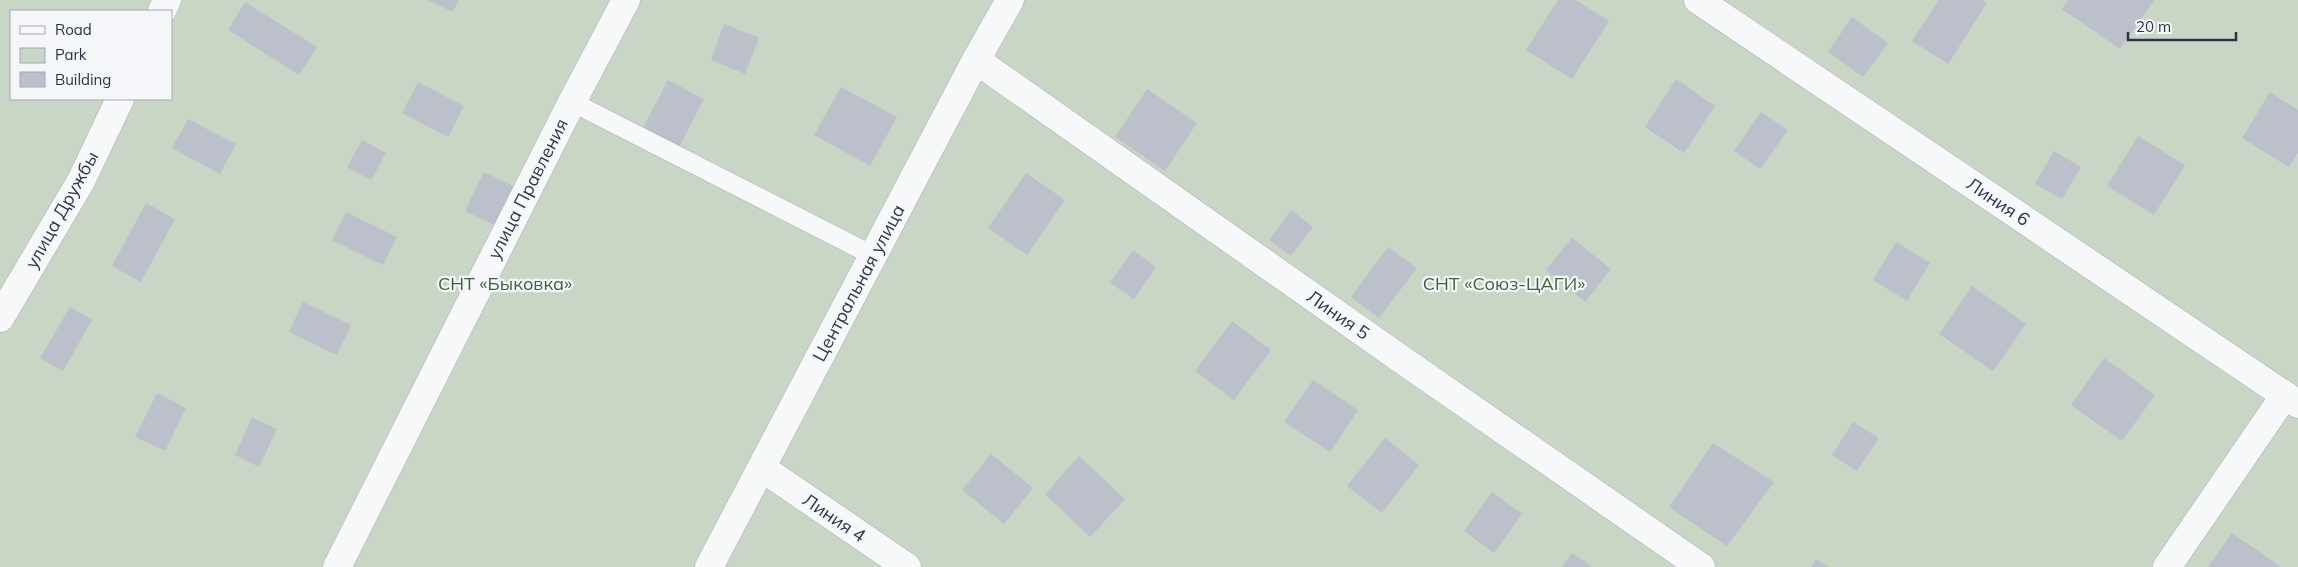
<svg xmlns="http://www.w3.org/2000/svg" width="2298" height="567" font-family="Mulish,sans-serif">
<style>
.green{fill:#c9d6c5;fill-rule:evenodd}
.building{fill:#bbc0ca}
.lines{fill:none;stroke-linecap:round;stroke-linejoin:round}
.service-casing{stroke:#a9aeb7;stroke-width:20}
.minor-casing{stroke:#a9aeb7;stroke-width:29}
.service{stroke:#f7f8fa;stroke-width:19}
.minor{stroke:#f7f8fa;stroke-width:28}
.labels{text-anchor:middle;stroke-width:4.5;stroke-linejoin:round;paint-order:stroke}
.street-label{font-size:18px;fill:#2b3445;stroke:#f4f6f9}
.park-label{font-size:18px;fill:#3f6138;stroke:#f4f6f9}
</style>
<rect width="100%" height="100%" fill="#e4e7ec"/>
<path class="green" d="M 0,0 L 2298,0 L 2298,567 L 0,567 ZM 11,11 L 171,11 L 171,99 L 11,99 Z"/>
<g class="building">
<polygon points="428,0 459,0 453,12"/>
<polygon points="1558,0 1576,0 1609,21 1572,79 1526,50"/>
<polygon points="1939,0 1982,0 1987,3 1948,64 1912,41"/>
<polygon points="2068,0 2154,0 2120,49 2062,9"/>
<polygon points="245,2 317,47 299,75 228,30"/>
<polygon points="1852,17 1888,43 1863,77 1828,52"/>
<polygon points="724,24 759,38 745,74 711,60"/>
<polygon points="1676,79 1715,106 1684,153 1645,127"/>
<polygon points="668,80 704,99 678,149 642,130"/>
<polygon points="418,82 464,106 448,137 402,113"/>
<polygon points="841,87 897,117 870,166 814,135"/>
<polygon points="1147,89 1197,123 1165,171 1115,137"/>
<polygon points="2270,92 2298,110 2298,153 2289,167 2242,138"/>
<polygon points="1761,112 1788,130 1760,169 1734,151"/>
<polygon points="188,119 236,144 220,174 172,148"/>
<polygon points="2138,136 2185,165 2154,215 2107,186"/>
<polygon points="362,140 386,153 371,180 347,167"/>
<polygon points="2054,151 2081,167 2062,199 2035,184"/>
<polygon points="484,172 515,187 496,226 465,211"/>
<polygon points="1026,173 1065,200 1027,255 988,228"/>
<polygon points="146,203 175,219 141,282 112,266"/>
<polygon points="1291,210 1313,227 1291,256 1269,240"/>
<polygon points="346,212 397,237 383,265 332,240"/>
<polygon points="1572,238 1611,269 1585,302 1546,270"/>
<polygon points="1896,242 1930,263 1907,301 1873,280"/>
<polygon points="1388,247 1417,268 1379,318 1351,297"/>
<polygon points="1133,250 1156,267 1134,299 1110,283"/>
<polygon points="1972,286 2026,324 1993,371 1939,334"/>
<polygon points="303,302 351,325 337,355 289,332"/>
<polygon points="70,307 92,320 63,371 40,358"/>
<polygon points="1232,321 1271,350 1234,400 1195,371"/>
<polygon points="2104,358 2155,395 2122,441 2071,405"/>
<polygon points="1313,380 1358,410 1330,452 1284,422"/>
<polygon points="157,393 186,408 165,451 135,437"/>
<polygon points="252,417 277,429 259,467 235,455"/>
<polygon points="1853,422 1879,438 1857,471 1832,455"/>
<polygon points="1385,438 1419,465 1382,513 1347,486"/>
<polygon points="1713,443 1774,482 1727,546 1669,507"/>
<polygon points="991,454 1033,488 1004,524 962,490"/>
<polygon points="1079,456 1125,499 1090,537 1045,494"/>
<polygon points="1492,492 1522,514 1494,553 1464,531"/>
<polygon points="2232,533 2281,567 2208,567"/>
<polygon points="1572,553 1592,567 1562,567"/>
<polygon points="1816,559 1829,567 1811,567"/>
</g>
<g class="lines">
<defs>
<polyline id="service" points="572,102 874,256"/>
<g id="minor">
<polyline points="1698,0 2298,404"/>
<polyline points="162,11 167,0"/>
<polyline points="976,60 1398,357 1701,567"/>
<polyline points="0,318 81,181 120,99"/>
<polyline points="762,468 907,567"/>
<polyline points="337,567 572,102 626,0"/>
<polyline points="709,567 976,60 1010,0"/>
<polyline points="2167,567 2285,395"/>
</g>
</defs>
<use href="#service" class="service-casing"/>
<use href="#minor" class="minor-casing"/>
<use href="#service" class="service"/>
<use href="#minor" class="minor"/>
</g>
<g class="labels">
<g class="street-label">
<text transform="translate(528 189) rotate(-63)" y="6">улица Правления</text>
<text transform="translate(1998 202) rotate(34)" y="6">Линия 6</text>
<text transform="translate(62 210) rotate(-61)" y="6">улица Дружбы</text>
<text transform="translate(859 283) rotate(-62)" y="6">Центральная улица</text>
<text transform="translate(1338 315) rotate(35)" y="6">Линия 5</text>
<text transform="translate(834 518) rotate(34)" y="6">Линия 4</text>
</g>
<g class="park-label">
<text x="505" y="290">СНТ «Быковка»</text>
<text x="1504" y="290">СНТ «Союз-ЦАГИ»</text>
</g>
</g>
<rect x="10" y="10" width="162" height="90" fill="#f4f6f9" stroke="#a4a8b1"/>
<rect x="20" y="26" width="25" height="8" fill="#f7f8fa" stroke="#a4a8b1"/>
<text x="55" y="35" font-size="15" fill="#2b3445">Road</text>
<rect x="20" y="48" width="25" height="15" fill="#c9d6c5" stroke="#a4a8b1"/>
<text x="55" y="60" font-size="15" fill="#2b3445">Park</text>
<rect x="20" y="72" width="25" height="15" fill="#bbc0ca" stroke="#a4a8b1"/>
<text x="55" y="85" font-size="15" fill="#2b3445">Building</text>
<path d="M2128 32v8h108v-8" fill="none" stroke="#2b3445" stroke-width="2.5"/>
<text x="2136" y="32" font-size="15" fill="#2b3445" stroke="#f4f6f9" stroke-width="4" paint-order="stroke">20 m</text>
</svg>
